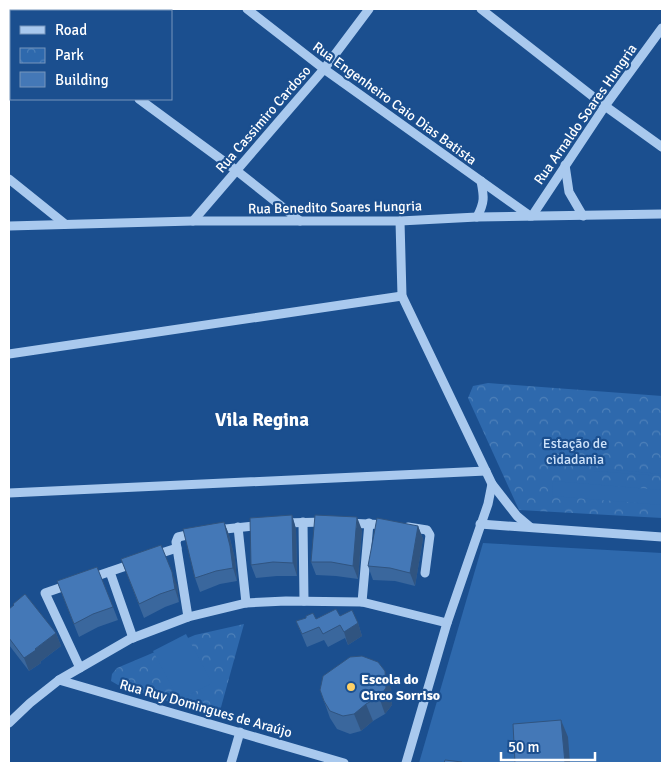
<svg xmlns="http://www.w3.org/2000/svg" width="671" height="772" font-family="Signika,sans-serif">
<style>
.park{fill:url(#park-crowns)}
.pitch{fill:#2e69ad}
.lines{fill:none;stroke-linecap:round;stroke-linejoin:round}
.minor{stroke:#a9c9ee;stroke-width:9}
.wall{fill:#3a679d}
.shaded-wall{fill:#305480}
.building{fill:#4478b7;stroke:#305480}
.poi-dot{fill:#ffd166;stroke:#1b4f8f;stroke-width:2}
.labels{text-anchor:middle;stroke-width:4.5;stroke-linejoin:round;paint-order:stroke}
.street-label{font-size:14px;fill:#fff;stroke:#1b4f8f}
.park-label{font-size:14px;fill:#cfe3fa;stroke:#1b4f8f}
.poi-label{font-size:14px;font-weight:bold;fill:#fff;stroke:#1b4f8f;text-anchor:start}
.district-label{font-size:19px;font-weight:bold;fill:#fff;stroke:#1b4f8f}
</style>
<defs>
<pattern id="park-crowns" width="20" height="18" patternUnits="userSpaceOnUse" patternTransform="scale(1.25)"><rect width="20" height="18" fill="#2e69ad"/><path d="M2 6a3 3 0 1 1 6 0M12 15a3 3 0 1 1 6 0" fill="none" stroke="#4d80b9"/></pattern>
</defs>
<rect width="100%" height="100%" fill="#1b4f8f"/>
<g class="park">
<polygon points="488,383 662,396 662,518 519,510 468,398 473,386"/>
<polygon points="244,624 218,718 118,685 111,681 112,674 117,668 195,635"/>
</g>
<g class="pitch">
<polygon points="594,468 662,474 662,476 594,471"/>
<polygon points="553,481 662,490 662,505 552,496"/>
<polygon points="483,543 662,553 662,763 419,763"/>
<polygon points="186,634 212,683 179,700 153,651"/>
</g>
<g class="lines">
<g class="minor">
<polyline points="16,9 20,11"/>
<polyline points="247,9 324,69 530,216"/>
<polyline points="481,9 605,106 662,147"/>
<polyline points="43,11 44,9"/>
<polyline points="9,53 11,50"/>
<polyline points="139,99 237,171 300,221"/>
<polyline points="565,165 569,192 583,216"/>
<polyline points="9,179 65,224"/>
<polyline points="532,216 605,106 662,28"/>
<path d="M 477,217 C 485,202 484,197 481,181"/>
<polyline points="193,221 324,69 369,9"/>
<polyline points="400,221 402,296 492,484 517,516 530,527"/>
<polyline points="9,226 193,221 400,221 477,217 662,214"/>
<polyline points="9,354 402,296"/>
<polyline points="9,493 486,471"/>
<polyline points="303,522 304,601"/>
<polyline points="283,523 325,522"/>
<polyline points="348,523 387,525"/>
<polyline points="480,524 662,537"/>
<polyline points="238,527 246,603"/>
<polyline points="408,527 427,530 430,535 425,573"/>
<polyline points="216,530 262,525"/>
<polyline points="152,556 177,548"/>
<polyline points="110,572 133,638"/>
<polyline points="88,579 135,563"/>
<polyline points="71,584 45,593 80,668"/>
<polyline points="362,602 369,523"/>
<polyline points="188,617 176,542 178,537 196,533"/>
<polyline points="59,680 344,763"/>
<polyline points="9,723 30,703 59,680 130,639 188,617 246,603 286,601 362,602 447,623"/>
<polyline points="231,763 240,732"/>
<polyline points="406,763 447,623 488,504 492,484"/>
</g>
</g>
<g class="wall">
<polygon points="292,515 296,529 297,576 277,576 256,578 251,565"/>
<polygon points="224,522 229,535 235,559 237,581 220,584 200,592 195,578"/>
<polygon points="418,526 423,539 415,586 395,581 373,580 368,566"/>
<polygon points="362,530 358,579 336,576 316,575 311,562"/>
<polygon points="121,559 177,585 179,602 165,607 144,618"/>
<polygon points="62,594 113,607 118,620 98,627 79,637"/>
<polygon points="9,609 56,633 61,646 40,662 41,663 29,671 9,645"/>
<polygon points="340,616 358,623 362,636 348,645 345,638 328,647 324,640 307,647 296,621"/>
<polygon points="391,688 392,705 385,714 373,721 361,731 350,734 337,729 330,718 320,690"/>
</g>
<g class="shaded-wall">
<polygon points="292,515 296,529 297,576 293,563"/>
<polygon points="357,517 362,530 358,579 353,566"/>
<polygon points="224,522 229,535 235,559 237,581 233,568"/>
<polygon points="418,526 423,539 415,586 410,573"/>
<polygon points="172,572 177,585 179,602 175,589"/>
<polygon points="358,623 362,636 348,645 344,632"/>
<polygon points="56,633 61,646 40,662 41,663 29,671 24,658"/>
<polygon points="385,671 391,688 392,705 385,714 379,697"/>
<polygon points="366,704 373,721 361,731 354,714"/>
<polygon points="561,720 568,737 570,763 565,763"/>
</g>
<g class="building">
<polygon points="292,515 293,563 273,562 251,565 250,518"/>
<polygon points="315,515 357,517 353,566 331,562 311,562"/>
<polygon points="377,518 418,526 410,573 390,568 368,566"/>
<polygon points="224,522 230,546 233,568 216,571 195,578 183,529"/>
<polygon points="161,545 172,572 175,589 160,594 139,604 121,559"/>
<polygon points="97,567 113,607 93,614 74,624 57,581"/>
<polygon points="25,594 56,633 35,649 36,650 24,658 9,638 9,609 14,605 13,604"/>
<polygon points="336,609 340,616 352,610 358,623 344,632 340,625 323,634 319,627 302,634 296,621 306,618 306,616 313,613 316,619"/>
<polygon points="362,656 378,662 385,671 386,688 379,697 366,704 354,714 343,716 330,711 324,701 320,690 323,676 350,657"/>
<polygon points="561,720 565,763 515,763 513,724"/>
<polygon points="445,760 462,762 461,763 444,763"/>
</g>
<circle class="poi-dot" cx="351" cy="687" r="5"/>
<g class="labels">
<g class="street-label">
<text transform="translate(395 103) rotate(36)" y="5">Rua Engenheiro Caio Dias Batista</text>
<text transform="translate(585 114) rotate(-55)" y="5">Rua Arnaldo Soares Hungria</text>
<text transform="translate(263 119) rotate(-49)" y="5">Rua Cassimiro Cardoso</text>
<text transform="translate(335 207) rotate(-1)" y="5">Rua Benedito Soares Hungria</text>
<text transform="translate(206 708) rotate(16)" y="5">Rua Ruy Domingues de Araújo</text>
</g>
<g class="park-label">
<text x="575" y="448">Estação de<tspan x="575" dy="16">cidadania</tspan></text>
</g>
<g class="poi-label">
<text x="361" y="684">Escola do<tspan x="361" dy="16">Circo Sorriso</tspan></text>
</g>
<g class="district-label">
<text x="262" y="426">Vila Regina</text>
</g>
</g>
<rect width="671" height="772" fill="none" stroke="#ffffff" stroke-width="20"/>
<rect x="10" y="10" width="162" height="90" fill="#1b4f8f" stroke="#7695bc"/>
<rect x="20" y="26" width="25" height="8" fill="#a9c9ee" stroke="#7695bc"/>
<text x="55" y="35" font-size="15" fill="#ffffff">Road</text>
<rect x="20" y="48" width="25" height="15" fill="url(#park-crowns)" stroke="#7695bc"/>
<text x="55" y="60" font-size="15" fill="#ffffff">Park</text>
<rect x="20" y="72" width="25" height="15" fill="#4478b7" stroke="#7695bc"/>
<text x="55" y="85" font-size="15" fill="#ffffff">Building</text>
<path d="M501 752v8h94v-8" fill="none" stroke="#ffffff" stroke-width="2.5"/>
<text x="508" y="752" font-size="15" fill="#ffffff" stroke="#1b4f8f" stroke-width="4" paint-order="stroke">50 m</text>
</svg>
